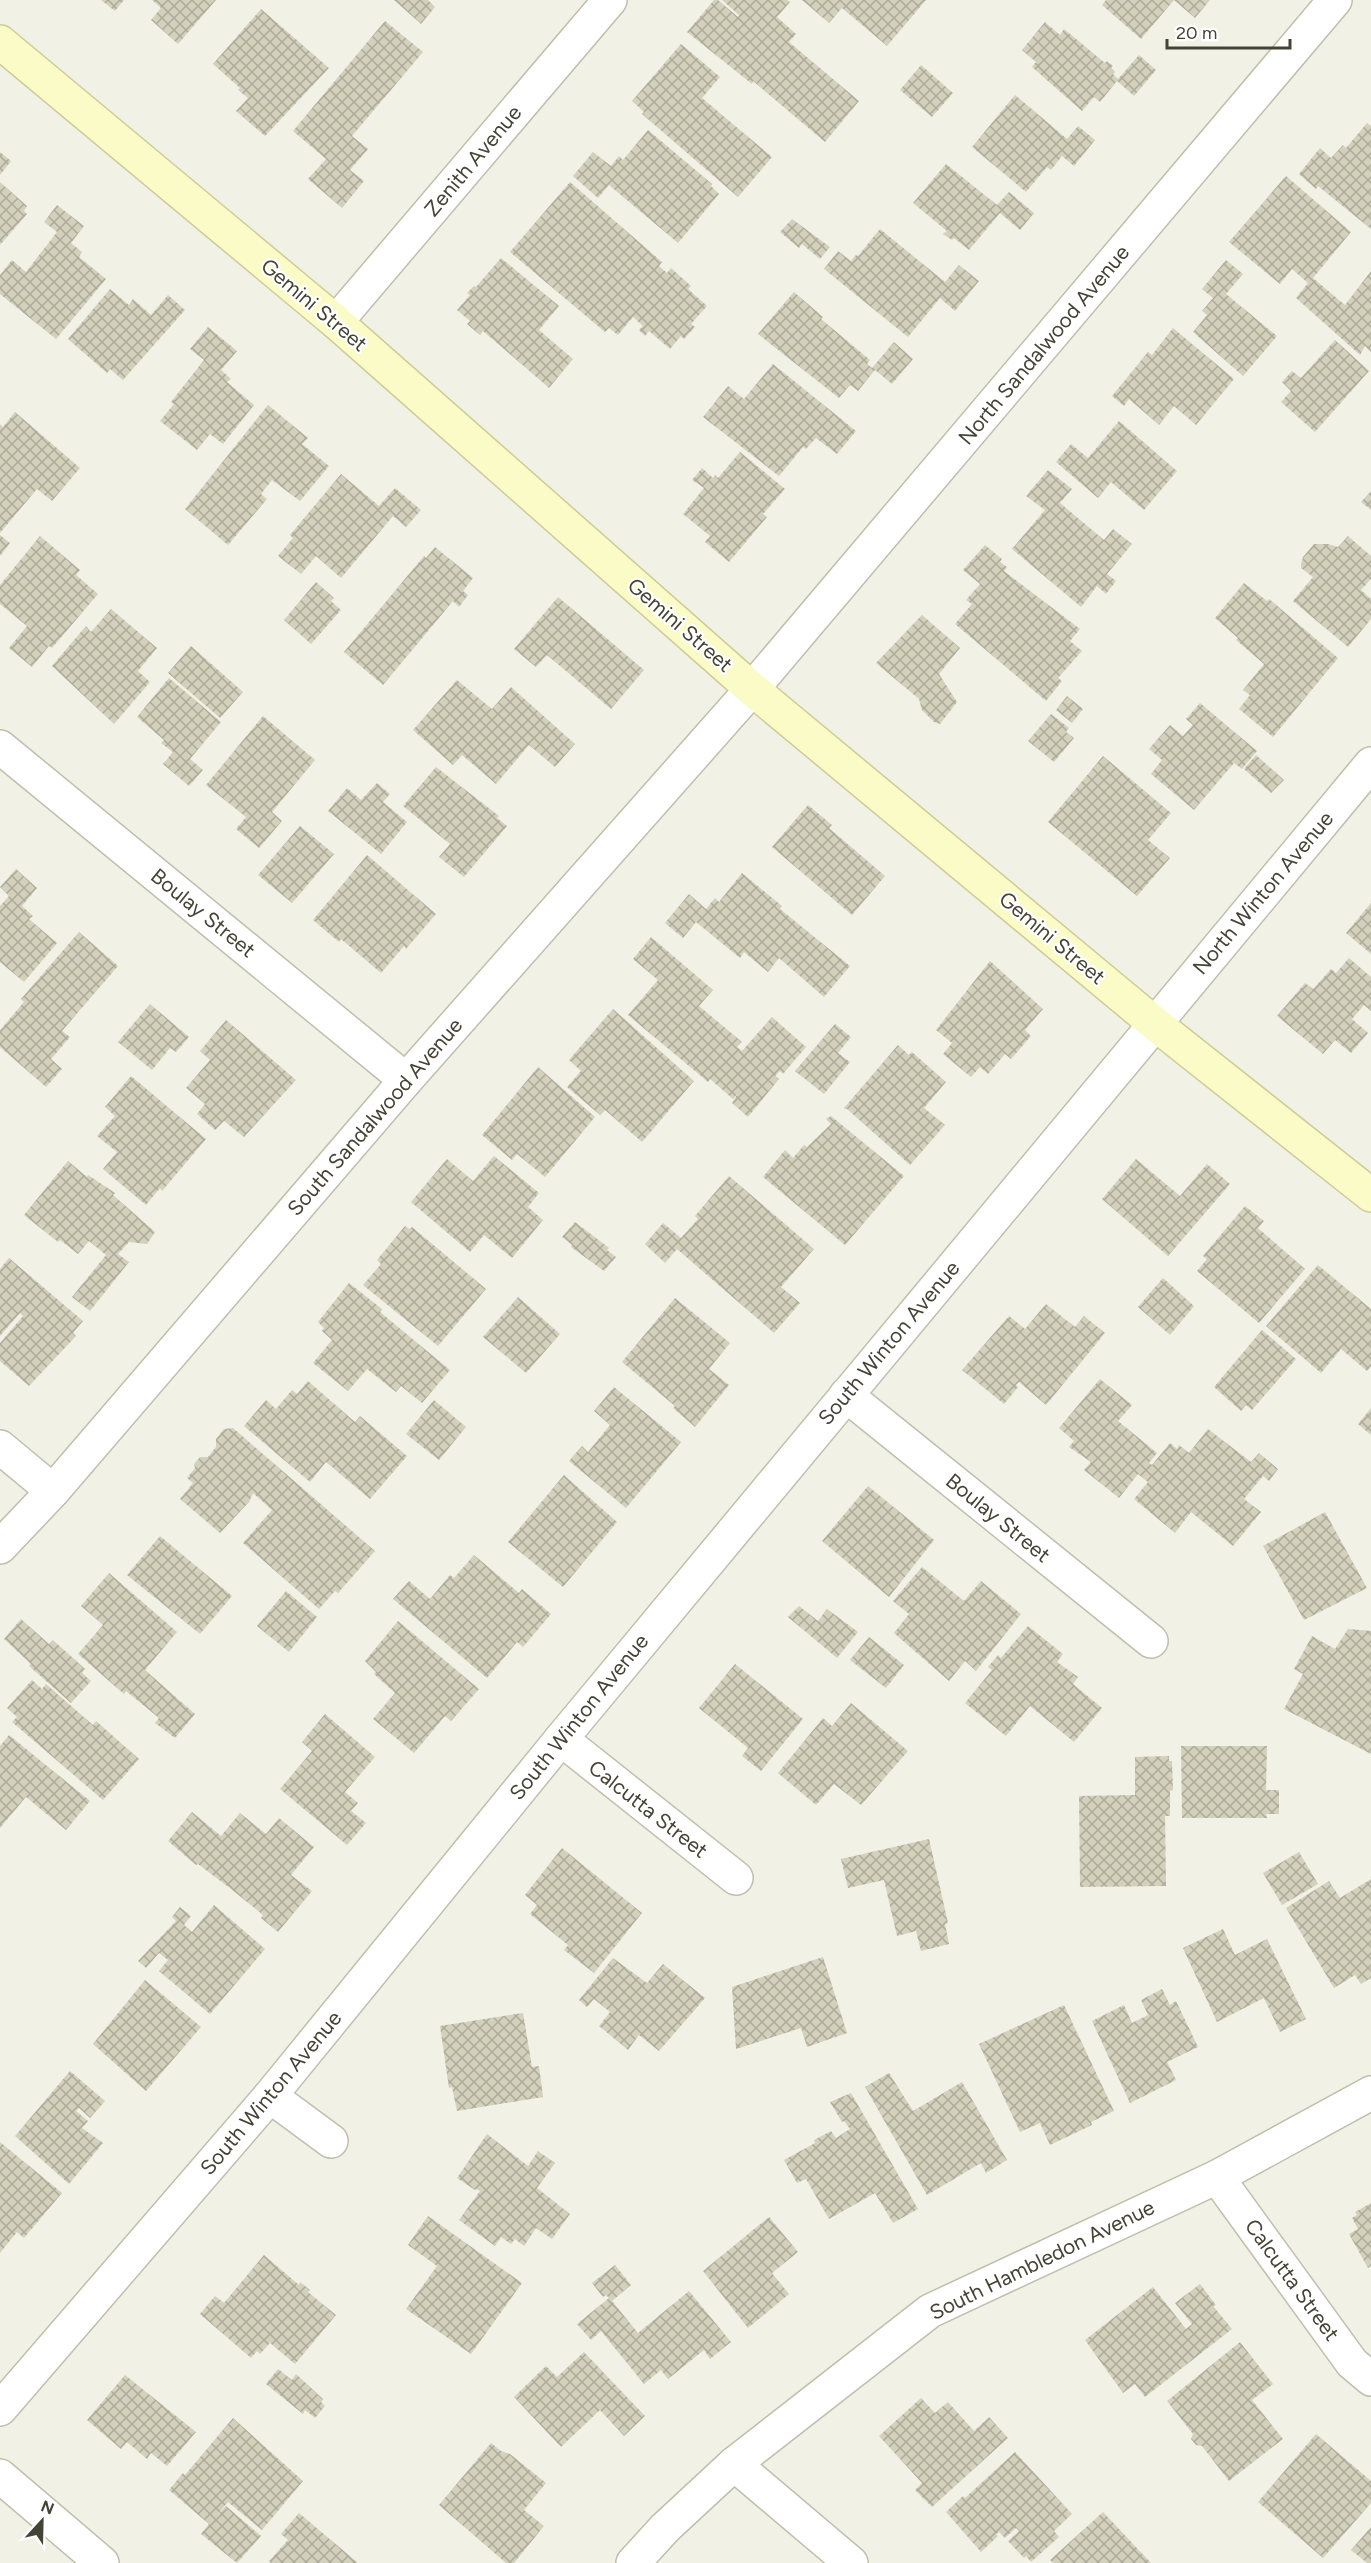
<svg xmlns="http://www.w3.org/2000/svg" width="1371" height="2563" font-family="Figtree,sans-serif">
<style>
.building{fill:url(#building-cross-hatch)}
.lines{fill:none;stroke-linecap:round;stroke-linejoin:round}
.street-casing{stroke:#c0beac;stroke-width:36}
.secondary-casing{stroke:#cdcc96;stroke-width:36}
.street{stroke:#fff;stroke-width:33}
.secondary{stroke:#fbfbc7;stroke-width:33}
.labels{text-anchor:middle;stroke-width:4.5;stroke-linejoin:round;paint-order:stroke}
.street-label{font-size:21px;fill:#454236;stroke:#fff}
</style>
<defs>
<pattern id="building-cross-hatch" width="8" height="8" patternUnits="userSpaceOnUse" patternTransform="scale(1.5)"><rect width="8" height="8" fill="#d3d0bc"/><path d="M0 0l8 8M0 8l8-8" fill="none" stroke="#adaa9a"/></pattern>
</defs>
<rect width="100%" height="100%" fill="#f2f1e6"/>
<g class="building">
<polygon points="101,0 124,0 115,11"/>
<polygon points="152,0 216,0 178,44 151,20 161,8"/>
<polygon points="394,0 428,0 435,7 421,24"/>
<polygon points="714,0 718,0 738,17 739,15 722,0 787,0 790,2 777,17 796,34 789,42 859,101 825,142 753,81 752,84 687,32"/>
<polygon points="802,0 926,0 887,46 842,8 829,23"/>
<polygon points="1106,0 1210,0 1195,18 1174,0 1141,39 1102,5"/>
<polygon points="261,9 329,68 265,136 236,111 248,98 238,90 240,88 213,64"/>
<polygon points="385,21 423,52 352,136 368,149 350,170 364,181 342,208 308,179 326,159 293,131"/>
<polygon points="1045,22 1060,35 1064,29 1105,63 1107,61 1113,66 1111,68 1115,72 1113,74 1118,79 1139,55 1156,70 1134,96 1117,81 1100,102 1094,97 1082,111 1032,67 1036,62 1022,50"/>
<polygon points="681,44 720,77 702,98 772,157 738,197 642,114 644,112 632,101"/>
<polygon points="921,65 953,93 932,117 900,90"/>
<polygon points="1015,95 1067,139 1078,126 1095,140 1074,166 1062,156 1051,170 1047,167 1026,192 972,147"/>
<polygon points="1367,123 1371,126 1371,229 1318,186 1316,189 1299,174 1320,148 1331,158 1343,145 1346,148"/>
<polygon points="648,130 712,184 711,186 719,194 678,243 609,185 598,198 573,176 593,152 611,166 619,156 623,160"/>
<polygon points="0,152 11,161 0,175"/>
<polygon points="946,164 997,205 1009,192 1034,213 1020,230 1000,213 969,250 954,238 952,240 943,234 947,231 913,203"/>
<polygon points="1286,176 1351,232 1313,278 1345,305 1371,271 1371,352 1365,346 1360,355 1296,298 1308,283 1292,269 1280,284 1229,242"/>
<polygon points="0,182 27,206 24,211 27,214 0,245"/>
<polygon points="570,182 662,262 659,266 667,273 671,268 691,286 688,289 707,306 691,324 695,327 684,339 681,336 670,349 649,331 645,336 639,330 643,326 633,317 618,335 609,328 605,332 510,252"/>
<polygon points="57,205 84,226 71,243 82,252 79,257 106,279 56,339 0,294 0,275 12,260 26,272 57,232 44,222"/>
<polygon points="792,219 830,247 820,259 802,244 799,248 780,232"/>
<polygon points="880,229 945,282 959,265 979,281 955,311 940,298 908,337 824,269 838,251 851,261 856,255 858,256"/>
<polygon points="501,258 559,306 539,330 573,359 549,388 483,331 480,335 467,324 470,321 457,310 470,295 467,293 474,286 476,287"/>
<polygon points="1226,260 1243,274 1226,294 1277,336 1243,376 1193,332 1207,315 1202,311 1213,298 1202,289"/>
<polygon points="110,289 129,305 133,299 151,315 168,295 185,310 123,380 110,369 107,373 68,339"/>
<polygon points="794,292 823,317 821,319 870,360 867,364 872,368 894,342 913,359 892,384 875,370 858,391 850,385 839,398 758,334"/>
<polygon points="208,327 237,351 221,370 231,379 227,382 254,405 223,444 210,434 197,450 160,421 174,404 171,402 204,360 190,349"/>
<polygon points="1173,328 1234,379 1196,425 1174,406 1159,425 1129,399 1124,406 1112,396 1148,352 1152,355"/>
<polygon points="1335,340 1369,371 1315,432 1281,402 1291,391 1282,382 1292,371 1301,378"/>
<polygon points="773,364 856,431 837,454 816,438 806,449 803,447 779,476 703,417 728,386 744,399"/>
<polygon points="268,405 308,438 302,444 329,466 300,501 272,480 261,494 267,499 228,545 185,509"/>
<polygon points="15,412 80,468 52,501 37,489 0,533 0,424 3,427"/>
<polygon points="1119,421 1177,471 1144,510 1111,482 1098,498 1056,462 1071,444 1088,458"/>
<polygon points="740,452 785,489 763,514 767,517 729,562 705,542 710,536 683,514 704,488 692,480 702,468 713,478 715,475 718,478"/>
<polygon points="1048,470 1072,489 1060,503 1104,540 1113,529 1132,544 1107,574 1116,581 1106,594 1097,586 1081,607 1012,549 1045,510 1026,496"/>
<polygon points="341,474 379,506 395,488 421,510 406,527 393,516 341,578 316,556 301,574 278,556 293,538 290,535"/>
<polygon points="1371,491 1371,510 1361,502"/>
<polygon points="0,535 10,543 0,556"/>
<polygon points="40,536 80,570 76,575 98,594 52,648 49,646 32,667 9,648 27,626 0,604 0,585"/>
<polygon points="1348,536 1371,556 1371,579 1361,590 1371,599 1371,619 1348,647 1293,601 1313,577 1301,568 1301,564 1303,557 1314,544 1328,544 1338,547"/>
<polygon points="985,545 1002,559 1000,562 1007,567 1004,571 1080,629 1070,641 1082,651 1058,678 1062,681 1046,701 955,624 972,604 966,600 980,584 963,570"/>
<polygon points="435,547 473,578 463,591 468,595 459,607 453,601 383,685 344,652 424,556 426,558"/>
<polygon points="316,582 334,598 331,601 341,610 311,644 284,620"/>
<polygon points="1244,583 1267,601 1269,599 1338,658 1273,737 1239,709 1250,695 1243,690 1264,664 1236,640 1238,638 1215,618"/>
<polygon points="558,597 644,670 611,709 547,655 536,667 514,649"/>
<polygon points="111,609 157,648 138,671 150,682 114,724 52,666 86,626 91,632"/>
<polygon points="922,615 960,648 939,674 957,702 940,724 934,722 922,710 919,699 876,663"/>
<polygon points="191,646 243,692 220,718 168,673"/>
<polygon points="169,678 221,722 190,759 203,770 189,786 163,764 173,752 161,743 164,740 137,717"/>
<polygon points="457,680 492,709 511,687 575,744 555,767 529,745 496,784 462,755 453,765 413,730"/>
<polygon points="1067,696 1083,709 1072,723 1056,710"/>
<polygon points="1200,703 1257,751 1242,769 1234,763 1194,810 1151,774 1162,760 1149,749 1170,725 1183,736 1193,725 1186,719"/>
<polygon points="1051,714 1069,728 1066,732 1074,738 1054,762 1028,741"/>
<polygon points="263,716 315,760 272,812 282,821 259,848 236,829 246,817 206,785"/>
<polygon points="1256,755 1284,780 1271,793 1244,769"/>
<polygon points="1103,756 1171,813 1148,840 1170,858 1137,896 1048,822"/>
<polygon points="436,767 499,816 497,818 507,826 464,877 439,857 450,844 403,806"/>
<polygon points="377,783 390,794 383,802 407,822 381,854 328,811 347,788 361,800"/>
<polygon points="808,805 832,825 829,828 885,876 852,915 772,847"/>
<polygon points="300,826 334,854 292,903 258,875"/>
<polygon points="367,855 436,914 406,949 404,946 381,973 341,939 339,942 313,920"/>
<polygon points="16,869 37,888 22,906 33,916 29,919 57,943 24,982 0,962 0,906 9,896 0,887"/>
<polygon points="742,873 782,906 780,909 850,966 824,997 779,958 768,972 744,952 740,958 696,922 683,938 665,923 689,894 706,909 715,898 719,902"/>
<polygon points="1371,903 1371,954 1346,933"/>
<polygon points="79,932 118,966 62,1031 70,1037 51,1059 62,1069 46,1087 0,1047 0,1030 24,1002 21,999"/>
<polygon points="651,937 713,990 699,1006 742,1042 737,1047 742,1051 772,1017 806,1047 783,1074 780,1071 775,1076 779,1079 748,1117 732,1103 738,1093 733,1099 710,1079 708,1082 628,1015 658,980 633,959"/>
<polygon points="1349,958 1371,977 1371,1011 1364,1005 1352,1019 1368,1033 1351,1053 1335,1040 1323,1054 1277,1016 1305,983 1313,989 1331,969 1336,973"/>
<polygon points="990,961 1043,1009 1025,1030 1031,1036 1011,1059 1005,1054 988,1074 980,1067 971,1077 943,1054 952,1043 936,1030"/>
<polygon points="150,1004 189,1037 176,1052 170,1048 152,1070 118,1042"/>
<polygon points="613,1009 694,1081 642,1142 605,1110 600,1115 567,1087 581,1071 569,1060"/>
<polygon points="226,1020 296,1080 244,1137 224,1121 215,1130 197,1114 205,1104 186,1088 210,1060 200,1051"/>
<polygon points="835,1024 851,1037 838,1053 850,1062 824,1094 795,1071"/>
<polygon points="898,1045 909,1055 912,1052 946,1082 924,1108 945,1125 910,1165 847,1109 844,1108"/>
<polygon points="538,1067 595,1117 545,1177 517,1154 512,1160 482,1135"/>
<polygon points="131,1076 206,1139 162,1191 160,1188 146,1205 103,1169 117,1152 97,1136 115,1116 105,1107"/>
<polygon points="831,1116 904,1176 845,1245 763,1177 785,1150 793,1158 804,1145 807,1147 831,1124 826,1119"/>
<polygon points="494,1156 539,1193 528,1207 543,1220 512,1258 484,1235 470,1252 411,1202 447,1159 473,1181"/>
<polygon points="1136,1159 1180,1196 1207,1164 1230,1184 1168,1256 1102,1199"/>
<polygon points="68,1161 87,1177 88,1175 115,1193 113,1195 155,1232 147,1244 129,1242 118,1254 129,1262 90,1311 72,1297 106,1255 89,1241 78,1254 60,1240 58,1242 24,1215"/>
<polygon points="729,1176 814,1249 781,1287 800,1303 774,1333 677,1249 665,1263 645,1244 663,1223 681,1238 698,1219 695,1216"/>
<polygon points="1245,1206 1264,1221 1258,1228 1305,1269 1259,1323 1197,1271 1207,1259 1203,1256"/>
<polygon points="575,1222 609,1248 607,1250 616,1257 604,1271 571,1247 572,1245 562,1237"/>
<polygon points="405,1226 409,1229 412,1227 486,1289 438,1346 363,1285 381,1264 377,1260"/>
<polygon points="9,1258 83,1321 73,1333 76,1336 29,1386 0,1361 0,1343 23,1316 20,1313 0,1336 0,1269"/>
<polygon points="1318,1265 1371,1309 1371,1366 1367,1371 1341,1349 1321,1373 1266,1326"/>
<polygon points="1163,1278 1194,1306 1170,1335 1138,1307"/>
<polygon points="349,1283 382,1309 380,1312 450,1370 422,1403 401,1386 396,1392 367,1369 348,1391 313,1363 332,1340 322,1331 324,1328 318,1322"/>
<polygon points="518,1297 560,1334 526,1373 483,1337"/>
<polygon points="675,1298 730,1343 709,1369 729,1385 695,1427 673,1408 675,1406 622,1362"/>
<polygon points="1046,1304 1075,1327 1084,1316 1105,1333 1046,1405 1019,1382 1016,1385 1018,1387 1004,1404 962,1370 1009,1316 1025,1329"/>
<polygon points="1262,1330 1296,1359 1252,1410 1246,1405 1241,1411 1214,1387"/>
<polygon points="1100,1379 1132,1405 1118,1421 1157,1453 1149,1463 1152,1465 1170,1443 1177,1449 1179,1445 1189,1453 1208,1429 1251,1462 1259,1453 1278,1469 1269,1481 1263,1476 1244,1499 1261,1512 1233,1546 1191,1512 1175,1533 1134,1499 1148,1482 1138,1474 1119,1498 1084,1470 1091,1462 1069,1447 1074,1441 1059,1428"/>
<polygon points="308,1381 355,1422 360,1416 407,1456 370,1499 326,1462 310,1482 244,1426 266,1400 276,1409 292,1390 297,1394"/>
<polygon points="614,1387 681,1442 626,1508 569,1461 582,1446 588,1452 610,1425 594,1411"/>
<polygon points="434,1400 466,1427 439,1460 406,1434"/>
<polygon points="1371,1408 1371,1435 1358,1424"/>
<polygon points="233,1428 375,1551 338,1593 335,1591 319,1609 243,1543 272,1510 253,1493 249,1502 220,1533 180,1499 193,1483 187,1478 195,1468 194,1464 200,1457 208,1457 216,1447 216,1439 224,1429"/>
<polygon points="564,1475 617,1522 563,1587 508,1542"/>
<polygon points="868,1486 934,1540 889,1597 822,1541"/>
<polygon points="1325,1512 1367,1588 1304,1620 1263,1546"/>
<polygon points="160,1536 232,1596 200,1634 127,1575"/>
<polygon points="474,1555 519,1593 522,1589 551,1614 523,1647 517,1642 487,1678 393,1599 409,1581 430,1599 450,1575 454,1578"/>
<polygon points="922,1567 964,1601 981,1581 1021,1614 976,1671 965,1661 949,1681 894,1633 909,1614 893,1601"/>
<polygon points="109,1573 177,1632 145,1670 195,1714 175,1738 155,1723 159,1718 126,1691 124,1694 78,1654 103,1625 81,1606"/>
<polygon points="286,1591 317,1617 289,1652 257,1626"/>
<polygon points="799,1606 818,1621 827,1609 858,1632 837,1658 788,1617"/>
<polygon points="21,1619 49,1644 53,1640 85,1669 82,1673 91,1681 71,1703 29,1666 31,1664 4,1639"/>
<polygon points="398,1621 479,1689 451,1721 445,1716 414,1753 373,1719 395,1693 374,1674 376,1672 365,1661"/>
<polygon points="1028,1626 1063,1654 1057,1662 1078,1677 1073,1684 1102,1708 1074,1742 1030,1706 1006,1736 965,1703 992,1670 988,1667 998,1655 1001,1658"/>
<polygon points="1348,1629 1371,1631 1371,1754 1284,1709 1303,1674 1294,1669 1312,1636 1335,1649"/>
<polygon points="869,1637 904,1665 886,1688 850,1660"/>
<polygon points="735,1664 803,1719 761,1771 742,1756 748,1748 699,1708"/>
<polygon points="32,1680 42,1689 46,1684 93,1725 96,1721 139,1759 103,1800 12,1722 17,1717 7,1708"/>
<polygon points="851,1703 908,1751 861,1805 834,1784 816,1805 778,1773 823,1718 832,1726"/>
<polygon points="325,1714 375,1757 345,1792 358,1803 351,1811 366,1823 347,1845 280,1789 312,1751 302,1742"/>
<polygon points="9,1735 90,1801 66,1830 26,1797 0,1828 0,1746"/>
<polygon points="1181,1746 1267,1746 1266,1790 1279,1790 1279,1814 1266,1814 1267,1818 1182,1818"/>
<polygon points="1169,1756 1169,1761 1172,1761 1173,1790 1170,1791 1170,1816 1165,1816 1166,1886 1080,1887 1079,1796 1135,1795 1135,1757"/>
<polygon points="192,1812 221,1836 240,1813 266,1834 279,1818 314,1847 291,1875 312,1891 278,1932 261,1918 263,1915 231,1889 198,1864 196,1865 168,1841"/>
<polygon points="929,1839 948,1923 945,1924 949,1944 921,1951 916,1931 897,1936 884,1880 848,1888 841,1859"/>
<polygon points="562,1848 642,1913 594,1973 564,1950 568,1945 530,1914 537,1905 525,1895"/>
<polygon points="1299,1852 1318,1884 1282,1905 1263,1873"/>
<polygon points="1371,1879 1371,1978 1361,1984 1355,1975 1334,1988 1286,1908 1329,1881 1340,1898"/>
<polygon points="214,1905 265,1949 210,2014 159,1971 168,1960 159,1953 146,1968 138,1961 176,1921 172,1917 180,1907 191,1916 184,1925 192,1932"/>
<polygon points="1223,1929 1235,1955 1267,1939 1306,2019 1280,2032 1264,1998 1217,2022 1183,1948"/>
<polygon points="823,1957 847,2033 807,2047 801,2028 736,2049 732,1987"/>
<polygon points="613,1958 647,1983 663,1964 705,1998 659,2051 639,2035 628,2050 599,2026 610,2012 594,1999 587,2007 579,2000"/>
<polygon points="145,1980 201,2027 146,2091 93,2044"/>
<polygon points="1162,1989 1170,2005 1176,2001 1198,2047 1167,2062 1176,2080 1130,2103 1092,2021 1124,2005 1132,2023 1148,2015 1141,2000"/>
<polygon points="1064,2005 1114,2111 1091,2122 1092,2125 1050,2145 1040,2123 1020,2132 979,2044"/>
<polygon points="523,2013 532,2067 539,2066 543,2097 457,2111 452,2087 449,2088 440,2026"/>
<polygon points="70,2071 105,2101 90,2118 79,2108 76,2111 88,2121 82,2128 103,2143 69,2184 15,2136"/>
<polygon points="889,2073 913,2111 962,2082 1007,2160 986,2173 981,2163 927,2195 865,2087"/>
<polygon points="851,2093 918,2209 893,2223 875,2193 829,2219 806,2179 797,2183 784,2160 815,2143 814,2140 831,2131 836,2138 850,2129 844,2121 842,2122 830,2102"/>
<polygon points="487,2134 528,2166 538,2151 555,2163 537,2188 570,2214 552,2239 536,2228 524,2246 515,2239 511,2244 501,2237 495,2246 459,2220 480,2191 476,2189 475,2190 457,2178"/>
<polygon points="0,2142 62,2193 24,2238 17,2232 0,2253"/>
<polygon points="1371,2203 1371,2266 1368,2268 1349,2234 1358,2229 1352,2218 1357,2215 1355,2212"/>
<polygon points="428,2216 522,2283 471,2354 406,2309 437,2266 408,2245"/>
<polygon points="769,2217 798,2252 772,2273 789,2294 748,2328 703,2271"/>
<polygon points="264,2255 299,2285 300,2282 310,2290 308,2292 336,2315 295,2364 270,2343 260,2354 257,2351 251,2358 200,2314 215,2296 224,2303"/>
<polygon points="615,2265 631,2285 612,2301 638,2333 689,2291 731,2342 710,2359 704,2350 668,2379 661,2370 644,2384 601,2331 591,2340 577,2324 609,2298 606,2295 603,2297 592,2283"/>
<polygon points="1200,2284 1216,2305 1213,2306 1232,2329 1145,2397 1135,2384 1123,2393 1085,2340 1153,2287 1186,2329 1192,2324 1175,2303"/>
<polygon points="1240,2342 1273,2384 1252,2400 1283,2439 1229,2481 1202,2446 1196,2445 1191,2439 1193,2434 1167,2401"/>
<polygon points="584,2352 645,2416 624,2436 600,2410 561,2447 514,2397 546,2366 557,2377"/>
<polygon points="278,2369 292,2380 296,2374 323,2399 321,2402 325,2406 315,2418 305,2410 303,2414 266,2384"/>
<polygon points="125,2375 196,2432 167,2466 151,2453 147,2459 127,2442 121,2449 87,2420"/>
<polygon points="921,2398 935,2413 948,2402 974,2431 989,2417 1008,2438 932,2507 915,2490 922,2483 879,2436"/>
<polygon points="233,2418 303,2481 262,2530 228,2502 217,2515 226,2506 261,2536 237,2563 201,2534 209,2524 169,2490 183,2473 185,2475"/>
<polygon points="1316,2434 1371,2481 1371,2503 1323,2558 1258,2502"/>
<polygon points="491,2443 501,2451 510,2454 546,2483 524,2510 544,2526 514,2563 506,2563 439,2505"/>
<polygon points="1015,2452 1072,2514 1054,2531 1059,2537 1031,2562 1026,2556 1024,2558 1008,2541 1019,2531 1016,2528 1005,2538 999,2532 996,2534 998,2536 981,2552 946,2512 963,2496 965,2498"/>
<polygon points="1103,2512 1151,2563 1053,2563 1050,2560"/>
<polygon points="299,2513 358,2563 271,2563 269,2561 288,2540 281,2534"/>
<polygon points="1371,2527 1371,2563 1367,2563 1351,2550"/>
</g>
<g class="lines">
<defs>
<g id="street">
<polyline points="336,322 610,0"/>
<polyline points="0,747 406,1080"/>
<polyline points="846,1395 1151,1641"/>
<polyline points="0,1447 53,1491"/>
<polyline points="0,1547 53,1491 406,1080 752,689 1335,0"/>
<polyline points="561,1739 736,1878"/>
<polyline points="270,2096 331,2141"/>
<polyline points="1217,2177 1352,2363 1371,2379"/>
<polyline points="0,2409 270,2096 561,1739 1371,764"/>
<polyline points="734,2464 851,2563"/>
<polyline points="0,2476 102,2563"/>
<polyline points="633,2563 665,2528 734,2464 930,2311 1217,2177 1371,2093"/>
</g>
<polyline id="secondary" points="0,42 336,322 752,689 1154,1023 1371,1195"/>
</defs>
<use href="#street" class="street-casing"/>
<use href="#secondary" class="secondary-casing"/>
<use href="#street" class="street"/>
<use href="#secondary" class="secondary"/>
</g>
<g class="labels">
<g class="street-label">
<text transform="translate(473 161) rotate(-50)" y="7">Zenith Avenue</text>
<text transform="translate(314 305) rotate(40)" y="7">Gemini Street</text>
<text transform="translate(1044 345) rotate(-50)" y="7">North Sandalwood Avenue</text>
<text transform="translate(680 625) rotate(41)" y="7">Gemini Street</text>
<text transform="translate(1263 893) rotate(-50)" y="7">North Winton Avenue</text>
<text transform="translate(203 913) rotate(39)" y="7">Boulay Street</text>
<text transform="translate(1052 938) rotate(40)" y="7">Gemini Street</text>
<text transform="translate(375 1117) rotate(-49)" y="7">South Sandalwood Avenue</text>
<text transform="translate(889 1343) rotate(-50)" y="7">South Winton Avenue</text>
<text transform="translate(998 1518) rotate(39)" y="7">Boulay Street</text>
<text transform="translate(579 1717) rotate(-51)" y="7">South Winton Avenue</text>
<text transform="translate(648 1809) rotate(38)" y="7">Calcutta Street</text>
<text transform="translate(271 2093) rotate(-50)" y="7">South Winton Avenue</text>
<text transform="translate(1042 2260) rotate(-26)" y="7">South Hambledon Avenue</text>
<text transform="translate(1292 2280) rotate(54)" y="7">Calcutta Street</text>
</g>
</g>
<g transform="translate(42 2521) rotate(22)" stroke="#ffffff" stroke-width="4.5" paint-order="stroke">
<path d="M0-4.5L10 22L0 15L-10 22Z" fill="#454236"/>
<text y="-9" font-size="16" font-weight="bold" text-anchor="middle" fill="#454236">N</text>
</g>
<path d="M1167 39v9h123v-9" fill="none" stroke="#454236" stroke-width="3"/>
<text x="1176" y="39" font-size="18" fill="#454236" stroke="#ffffff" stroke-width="4.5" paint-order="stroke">20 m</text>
</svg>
